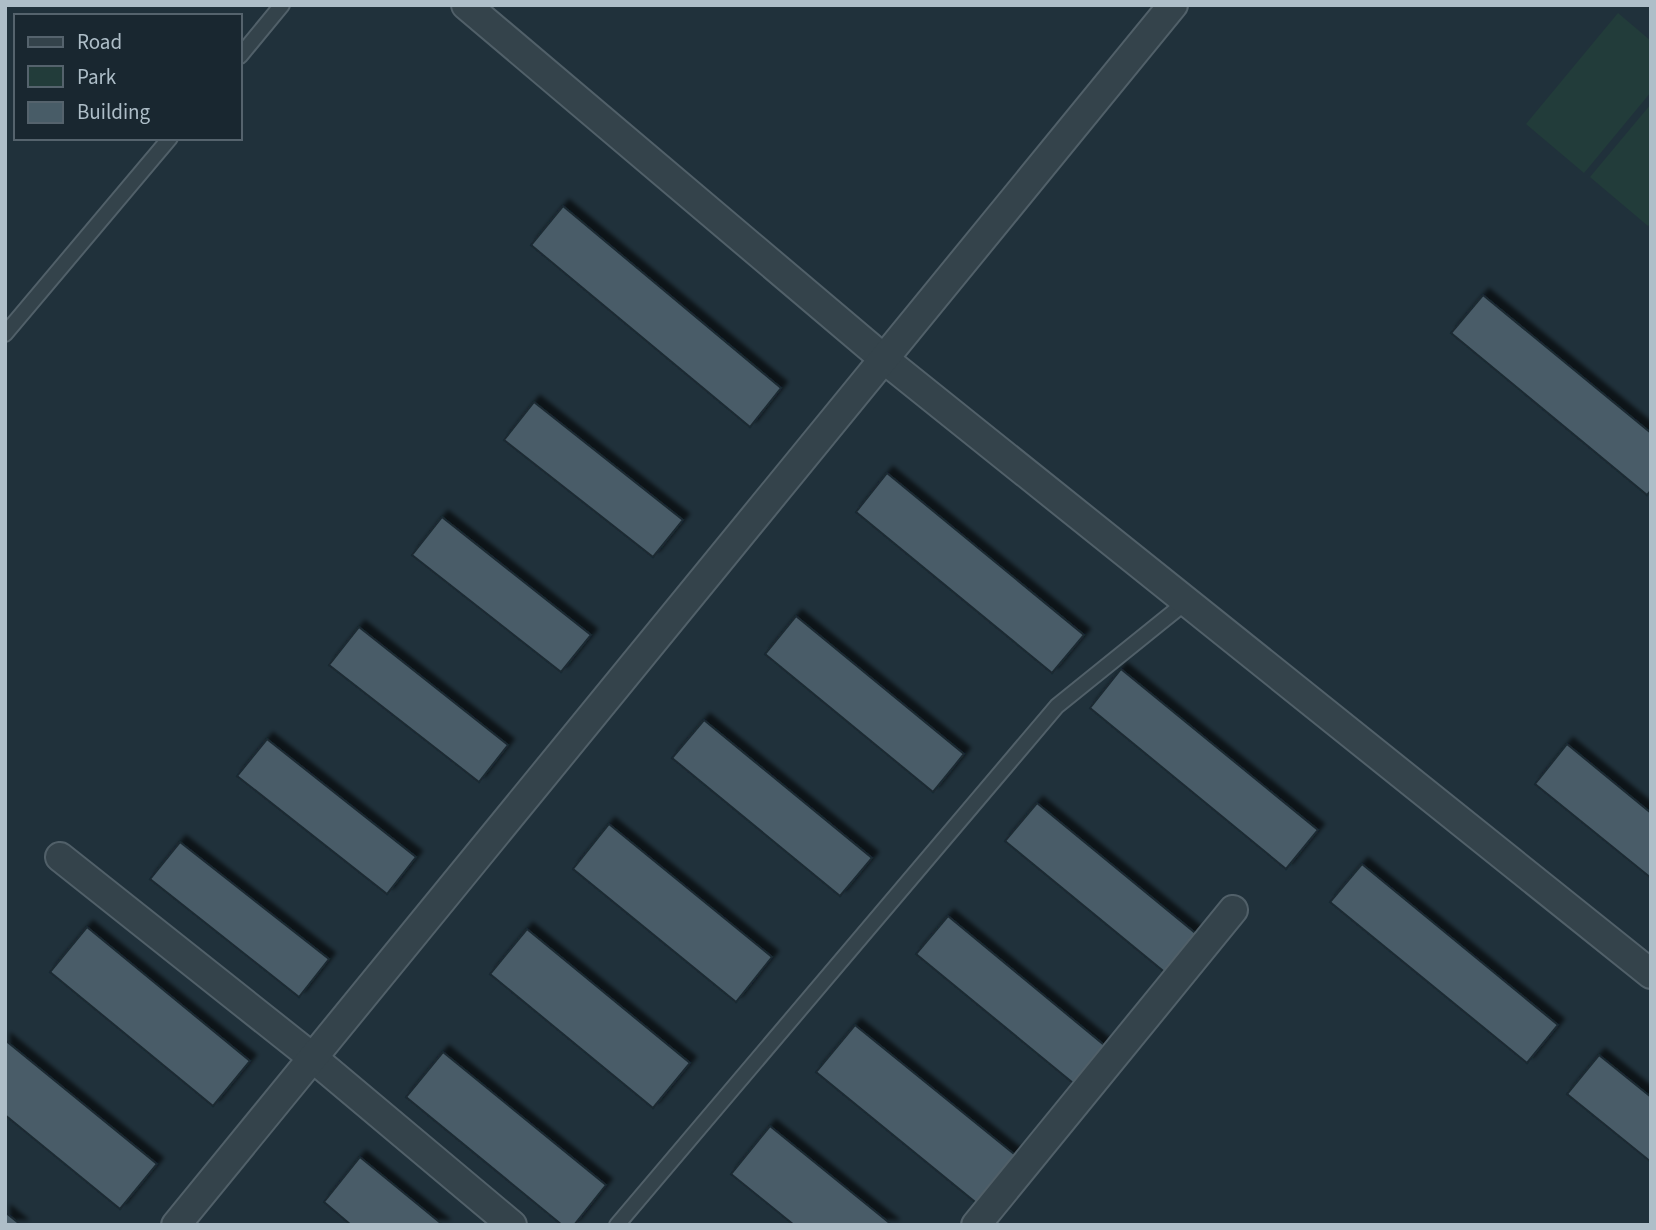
<svg xmlns="http://www.w3.org/2000/svg" width="1656" height="1230" font-family="'Source Sans 3',sans-serif">
<style>
.green{fill:#223c3a}
.building{fill:#485c67;stroke:#1b2932;stroke-width:2;filter:url(#shadow)}
.lines{fill:none;stroke-linecap:round;stroke-linejoin:round}
.service-casing{stroke:#516069;stroke-width:18}
.minor-casing{stroke:#516069;stroke-width:32}
.service{stroke:#34434b;stroke-width:14}
.minor{stroke:#34434b;stroke-width:28}
</style>
<defs>
<filter id="shadow"><feDropShadow dx="6" dy="-6" stdDeviation="2" flood-color="#0009"/></filter>
</defs>
<rect width="100%" height="100%" fill="#20313b"/>
<g class="green">
<polygon points="1618,13 1651,41 1651,92 1584,173 1526,124"/>
<polygon points="1651,104 1651,223 1648,226 1590,177"/>
</g>
<g class="building">
<polygon points="563,206 781,388 750,427 531,245"/>
<polygon points="1483,295 1651,433 1651,490 1647,495 1451,333"/>
<polygon points="534,402 683,520 653,557 504,440"/>
<polygon points="887,473 1084,635 1052,673 856,512"/>
<polygon points="442,517 591,635 561,672 412,555"/>
<polygon points="796,616 964,754 933,792 765,654"/>
<polygon points="359,627 508,745 479,782 329,665"/>
<polygon points="1121,669 1318,830 1286,869 1090,708"/>
<polygon points="704,720 872,858 840,896 672,758"/>
<polygon points="267,739 416,857 387,894 237,776"/>
<polygon points="1567,744 1651,813 1651,878 1535,784"/>
<polygon points="1037,803 1205,941 1173,979 1005,841"/>
<polygon points="609,824 772,957 736,1002 573,869"/>
<polygon points="180,842 329,959 299,997 150,879"/>
<polygon points="1362,864 1558,1025 1527,1063 1330,902"/>
<polygon points="948,916 1115,1054 1084,1092 916,954"/>
<polygon points="87,927 250,1061 213,1106 50,972"/>
<polygon points="527,929 690,1063 653,1108 490,974"/>
<polygon points="855,1025 1024,1162 985,1210 816,1072"/>
<polygon points="5,1040 157,1164 120,1209 5,1115"/>
<polygon points="443,1052 606,1185 574,1225 562,1225 406,1097"/>
<polygon points="1599,1055 1651,1097 1651,1162 1567,1094"/>
<polygon points="770,1126 892,1225 794,1225 731,1174"/>
<polygon points="360,1157 443,1225 351,1225 324,1202"/>
<polygon points="5,1212 21,1225 5,1225"/>
</g>
<g class="lines">
<defs>
<g id="service">
<polyline points="240,56 282,5"/>
<polyline points="5,334 170,138"/>
<polyline points="617,1225 1057,706 1186,602"/>
</g>
<g id="minor">
<polyline points="466,5 884,359 1651,974"/>
<polyline points="60,857 313,1058 512,1225"/>
<polyline points="176,1225 1173,5"/>
<polyline points="976,1225 1233,910"/>
</g>
</defs>
<use href="#service" class="service-casing"/>
<use href="#minor" class="minor-casing"/>
<use href="#service" class="service"/>
<use href="#minor" class="minor"/>
</g>
<rect width="1656" height="1230" fill="none" stroke="#aebec8" stroke-width="14"/>
<rect x="14" y="14" width="228" height="126" fill="#192730" stroke="#55636d" stroke-width="2"/>
<rect x="28" y="37" width="35" height="10" fill="#34434b" stroke="#55636d" stroke-width="2"/>
<text x="77" y="49" font-size="21" fill="#aebec8">Road</text>
<rect x="28" y="66" width="35" height="21" fill="#223c3a" stroke="#55636d" stroke-width="2"/>
<text x="77" y="84" font-size="21" fill="#aebec8">Park</text>
<rect x="28" y="102" width="35" height="21" fill="#485c67" stroke="#55636d" stroke-width="2"/>
<text x="77" y="119" font-size="21" fill="#aebec8">Building</text>
</svg>
